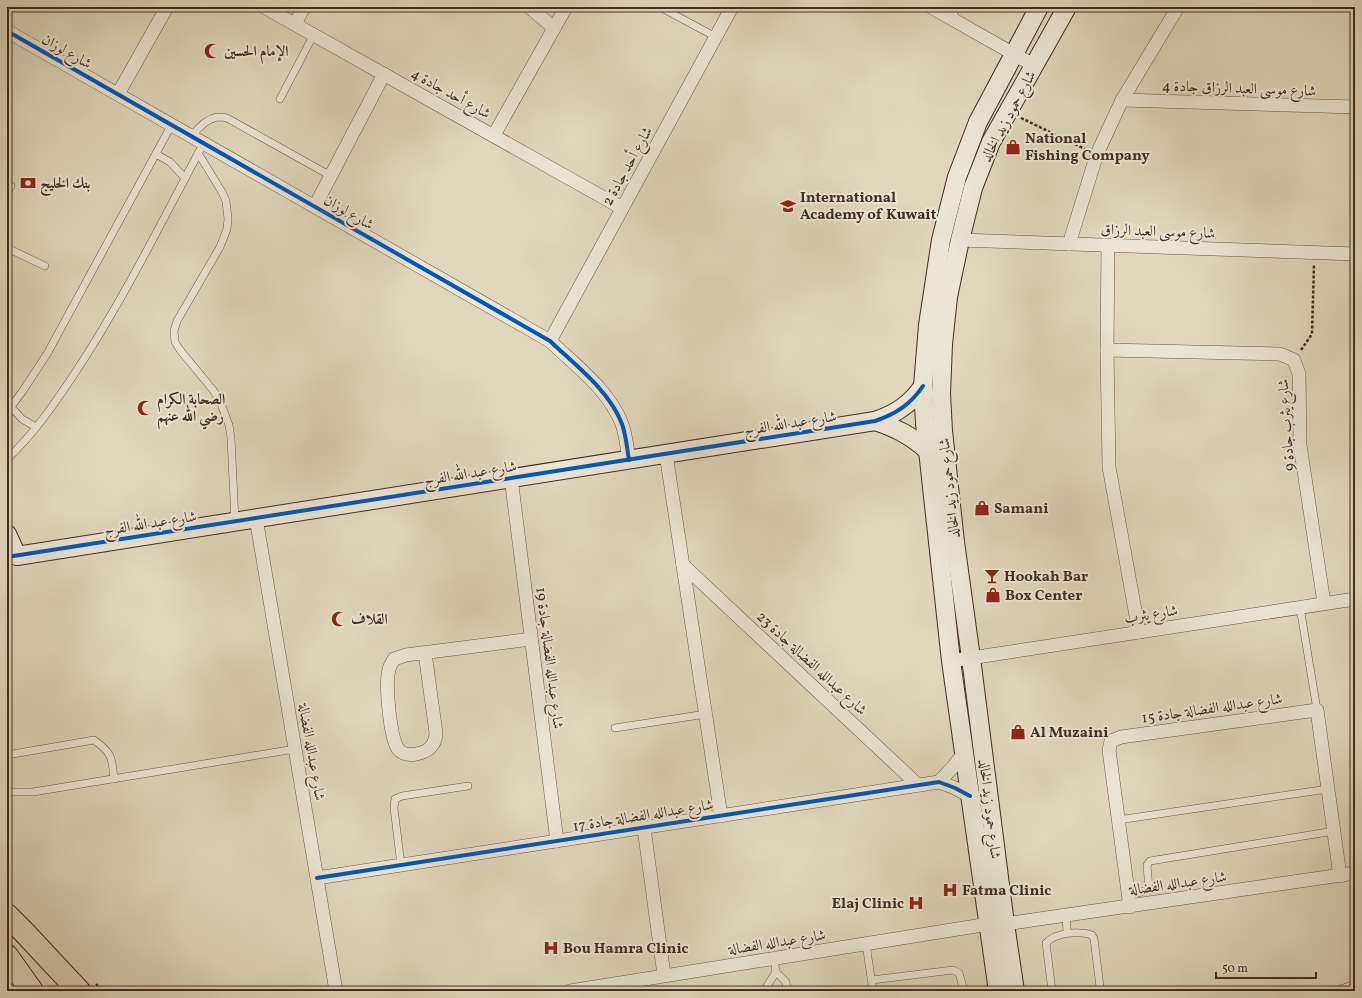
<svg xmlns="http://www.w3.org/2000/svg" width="1362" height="998" font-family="Vollkorn,Amiri,serif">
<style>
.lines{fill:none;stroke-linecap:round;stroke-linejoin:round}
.lane-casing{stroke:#6a5748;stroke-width:8}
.street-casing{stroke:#6a5748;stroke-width:14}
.secondary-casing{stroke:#422c21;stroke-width:20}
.highway-casing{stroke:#422c21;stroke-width:24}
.path{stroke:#422c21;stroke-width:2.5;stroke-dasharray:3 2;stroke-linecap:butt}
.lane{stroke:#ebe5d4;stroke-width:7}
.street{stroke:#ebe5d4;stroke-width:13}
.secondary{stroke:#ebe5d4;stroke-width:18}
.highway{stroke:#e0d7bd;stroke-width:22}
.cycleway-casing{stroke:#ebe5d4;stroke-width:6}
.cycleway{stroke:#0057b8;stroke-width:4}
.labels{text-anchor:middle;stroke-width:4;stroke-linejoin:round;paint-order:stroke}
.street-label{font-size:15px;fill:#422c21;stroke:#ebe5d4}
.poi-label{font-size:15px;font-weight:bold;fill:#422c21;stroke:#ebe5d4;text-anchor:start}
</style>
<rect width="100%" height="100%" fill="#e0d7bd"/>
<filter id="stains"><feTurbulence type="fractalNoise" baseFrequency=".005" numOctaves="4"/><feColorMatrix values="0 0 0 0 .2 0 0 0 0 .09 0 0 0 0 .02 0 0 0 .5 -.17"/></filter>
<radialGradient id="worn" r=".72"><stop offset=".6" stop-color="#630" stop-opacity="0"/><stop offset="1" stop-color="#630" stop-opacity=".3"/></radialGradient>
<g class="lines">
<defs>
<g id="lane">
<polyline points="660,7 716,37"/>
<polyline points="951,19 957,7"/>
<polyline points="280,99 314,34"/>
<path d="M 192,136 C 198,128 207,119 217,117 C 220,117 224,117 227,118 L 331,176"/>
<polyline points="198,153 222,192 226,201 228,219 227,229 220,247 177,321 174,331 175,342 180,350 213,390 220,401 229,425 231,438 235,521"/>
<polyline points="156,154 170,162 185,178"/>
<polyline points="7,193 11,186"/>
<polyline points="7,248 45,266"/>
<polyline points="11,407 22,419 36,427"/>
<polyline points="7,412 22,392 47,354 172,124"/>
<path d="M 7,459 C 34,434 55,403 75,373 C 122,302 160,225 200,150"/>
<polyline points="1300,607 1317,710"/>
<polyline points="615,728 706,714"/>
<path d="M 7,755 L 94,740 C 112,753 112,757 114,779"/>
<polyline points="7,792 33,792 295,749"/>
<polyline points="1118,820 1328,789"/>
<polyline points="401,865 394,808 395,799 402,796 468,786"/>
<polyline points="1129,895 1145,891 1149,889 1147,865 1150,861 1334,831"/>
<polyline points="1066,914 1067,933"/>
<polyline points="866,944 873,991"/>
<polyline points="774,959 776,972 786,982 787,991"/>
<polyline points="872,980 953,970 959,973 964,991"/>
<polyline points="767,991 767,986 776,972"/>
<path d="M 1052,991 L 1046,943 C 1056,932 1079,931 1092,935 L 1094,939 L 1100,987 L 1099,991"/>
<polyline points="1335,991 1355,984"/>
</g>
<g id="street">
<polyline points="264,7 622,208"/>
<polyline points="529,7 554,28"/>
<polyline points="931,7 1035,66"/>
<polyline points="295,24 304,7"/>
<path d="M 7,31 L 550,341 C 575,365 609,390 622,424 C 626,435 627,448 629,460"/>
<polyline points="118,94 167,7"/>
<polyline points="1122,100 1355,107"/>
<polyline points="494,135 566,7"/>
<polyline points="315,206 384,74"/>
<polyline points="960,240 1355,254"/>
<polyline points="1069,244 1097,154 1122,100 1178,7"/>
<polyline points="1108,245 1107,350 1109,467 1139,632"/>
<polyline points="550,341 732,7"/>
<polyline points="1107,350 1280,354 1294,360 1299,374 1300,445 1324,603"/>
<polyline points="666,454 721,816"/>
<polyline points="511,478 557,841"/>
<polyline points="256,518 336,991"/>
<polyline points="683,565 918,785"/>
<path d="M 425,653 L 436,733 C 436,736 435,741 433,744 C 427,754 406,759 398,749 C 390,737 385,684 389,670 C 389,666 393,662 394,659 L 406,655 L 531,639"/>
<polyline points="951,661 1355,599"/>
<polyline points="939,782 952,768 964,753"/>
<polyline points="644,828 664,975"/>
<polyline points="317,878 939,782 955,788 970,796"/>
<polyline points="1130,907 1109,750 1111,741 1121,737 1317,710 1340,876"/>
<polyline points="1005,924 1355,873"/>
<polyline points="570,991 989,924"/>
</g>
<g id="secondary">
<path d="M 875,421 C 896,428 912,436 928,451"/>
<path d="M 7,534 L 17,556 L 875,421 C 896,414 911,404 923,386"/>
<polyline points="998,991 951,661 925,423 923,386 928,325 941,240 957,177 978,122 1039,7"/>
<polyline points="1015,991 1005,924 971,658 955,542 943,431 941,394 943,344 948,297 960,240 973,188 991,142 1067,7"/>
</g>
<g id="highway">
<polyline points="7,915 23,931 79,991"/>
<polyline points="7,956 32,991"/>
</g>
</defs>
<use href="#lane" class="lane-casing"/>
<use href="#street" class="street-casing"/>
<use href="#secondary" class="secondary-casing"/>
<use href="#highway" class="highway-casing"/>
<g class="path">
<polyline points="1021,118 1085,149"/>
<polyline points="1301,350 1312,334 1314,264"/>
<polyline points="96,984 102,991"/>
<polyline points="1318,991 1327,990"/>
</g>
<use href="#lane" class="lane"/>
<use href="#street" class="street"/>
<use href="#secondary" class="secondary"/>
<use href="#highway" class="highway"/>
<defs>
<g id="cycleway">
<path d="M 7,31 L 550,341 C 575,365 609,390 622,424 C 626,435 627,448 629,460"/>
<path d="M 7,557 L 875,421 C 896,414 911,404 923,386"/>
<polyline points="317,878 939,782 955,788 970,796"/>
</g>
</defs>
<use href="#cycleway" class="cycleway-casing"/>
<use href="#cycleway" class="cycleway"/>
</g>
<defs>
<symbol id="mosque-bare" viewBox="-9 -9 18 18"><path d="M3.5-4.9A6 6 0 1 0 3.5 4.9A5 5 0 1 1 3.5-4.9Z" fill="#8f2418" stroke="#ebe5d4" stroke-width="2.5" paint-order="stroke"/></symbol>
<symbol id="shop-bare" viewBox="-9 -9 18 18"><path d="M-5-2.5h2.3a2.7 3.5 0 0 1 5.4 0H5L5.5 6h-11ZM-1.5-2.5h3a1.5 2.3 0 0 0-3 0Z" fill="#8f2418" stroke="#ebe5d4" stroke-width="2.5" paint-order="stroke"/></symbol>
<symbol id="bank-bare" viewBox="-9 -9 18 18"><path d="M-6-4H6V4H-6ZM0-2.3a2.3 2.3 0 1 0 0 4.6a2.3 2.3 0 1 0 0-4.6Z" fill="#8f2418" stroke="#ebe5d4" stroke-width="2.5" paint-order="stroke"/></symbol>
<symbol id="school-bare" viewBox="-9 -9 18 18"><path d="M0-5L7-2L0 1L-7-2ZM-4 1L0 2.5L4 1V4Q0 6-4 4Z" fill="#8f2418" stroke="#ebe5d4" stroke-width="2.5" paint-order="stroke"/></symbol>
<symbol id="bar-bare" viewBox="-9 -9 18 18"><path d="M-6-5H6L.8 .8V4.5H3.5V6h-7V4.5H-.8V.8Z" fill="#8f2418" stroke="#ebe5d4" stroke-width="2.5" paint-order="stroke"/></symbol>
<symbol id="hospital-bare" viewBox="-9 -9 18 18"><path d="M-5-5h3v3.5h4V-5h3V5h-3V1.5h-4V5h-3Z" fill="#8f2418" stroke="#ebe5d4" stroke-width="2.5" paint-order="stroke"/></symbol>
</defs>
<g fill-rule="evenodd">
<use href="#mosque-bare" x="201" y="40" width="22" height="22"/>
<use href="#shop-bare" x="1002" y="136" width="22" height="22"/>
<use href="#bank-bare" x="17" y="172" width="22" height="22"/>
<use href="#school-bare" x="777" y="195" width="22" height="22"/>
<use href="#mosque-bare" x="134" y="397" width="22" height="22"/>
<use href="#shop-bare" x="971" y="497" width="22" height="22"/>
<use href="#bar-bare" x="981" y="565" width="22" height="22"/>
<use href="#shop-bare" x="982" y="584" width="22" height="22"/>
<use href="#mosque-bare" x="328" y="608" width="22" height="22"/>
<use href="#shop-bare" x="1007" y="721" width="22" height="22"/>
<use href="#hospital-bare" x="939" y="879" width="22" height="22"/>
<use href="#hospital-bare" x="905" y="892" width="22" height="22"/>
<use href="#hospital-bare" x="540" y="937" width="22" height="22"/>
</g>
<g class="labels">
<g class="street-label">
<text transform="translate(67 51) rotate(30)" y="5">شارع لوزان</text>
<text transform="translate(1239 88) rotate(2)" y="5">شارع موسى العبد الرزاق جادة 4</text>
<text transform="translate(451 93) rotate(29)" y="5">شارع أحد جادة 4</text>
<text transform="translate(1008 116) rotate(-62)" y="5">شارع حمود زيد الخالد</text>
<text transform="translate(627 166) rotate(-61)" y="5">شارع أحد جادة 2</text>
<text transform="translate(349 212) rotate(30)" y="5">شارع لوزان</text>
<text transform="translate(1158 231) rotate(2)" y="5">شارع موسى العبد الرزاق</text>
<text transform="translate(790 423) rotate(-9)" y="5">شارع عبد الله الفرج</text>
<text transform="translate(1286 425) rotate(-94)" y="5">شارع يثرب جادة 9</text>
<text transform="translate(470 473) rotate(-9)" y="5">شارع عبد الله الفرج</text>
<text transform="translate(949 488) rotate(-96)" y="5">شارع حمود زيد الخالد</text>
<text transform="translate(150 523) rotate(-9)" y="5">شارع عبد الله الفرج</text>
<text transform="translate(1151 614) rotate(-9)" y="5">شارع يثرب</text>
<text transform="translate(550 658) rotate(83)" y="5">شارع عبدالله الفضالة جادة 19</text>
<text transform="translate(812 663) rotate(43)" y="5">شارع عبدالله الفضالة جادة 23</text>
<text transform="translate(1212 708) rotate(-8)" y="5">شارع عبدالله الفضالة جادة 15</text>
<text transform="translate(312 752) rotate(80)" y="5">شارع عبدالله الفضالة</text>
<text transform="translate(990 809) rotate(83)" y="5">شارع حمود زيد الخالد</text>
<text transform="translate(643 815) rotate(-9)" y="5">شارع عبدالله الفضالة جادة 17</text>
<text transform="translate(1178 883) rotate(-8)" y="5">شارع عبدالله الفضالة</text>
<text transform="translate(777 942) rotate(-9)" y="5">شارع عبدالله الفضالة</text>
</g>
<g class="poi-label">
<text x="224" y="56">الإمام الحسين</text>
<text x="1025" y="143">National<tspan x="1025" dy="17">Fishing Company</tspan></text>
<text x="40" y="188">بنك الخليج</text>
<text x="800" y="202">International<tspan x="800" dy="17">Academy of Kuwait</tspan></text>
<text x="157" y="404">الصحابة الكرام<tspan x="157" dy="17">رضي الله عنهم</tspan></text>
<text x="994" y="513">Samani</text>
<text x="1004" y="581">Hookah Bar</text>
<text x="1005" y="600">Box Center</text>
<text x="351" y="624">القلاف</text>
<text x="1030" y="737">Al Muzaini</text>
<text x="962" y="895">Fatma Clinic</text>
<text x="904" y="908" text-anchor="end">Elaj Clinic</text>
<text x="563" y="953">Bou Hamra Clinic</text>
</g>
</g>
<rect width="1362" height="998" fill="none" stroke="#e0d7bd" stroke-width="24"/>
<rect x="8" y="8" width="1346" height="982" fill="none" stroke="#422c21" stroke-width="2"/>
<rect x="12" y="12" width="1338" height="974" fill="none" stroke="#422c21"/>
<path d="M1216 972v6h100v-6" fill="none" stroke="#422c21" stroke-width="2"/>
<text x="1222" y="972" font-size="12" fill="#422c21" stroke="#ebe5d4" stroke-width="3" paint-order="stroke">50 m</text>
<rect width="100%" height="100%" filter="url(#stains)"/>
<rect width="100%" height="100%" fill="url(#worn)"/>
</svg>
